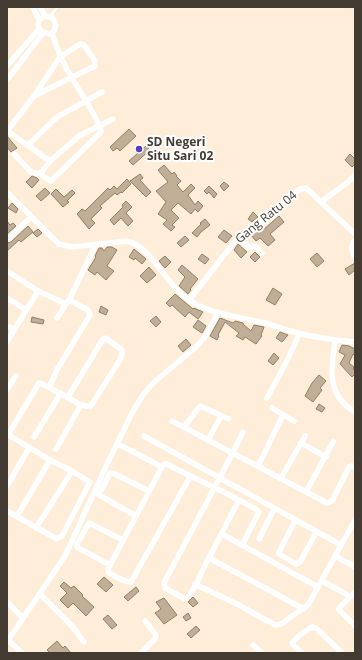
<svg xmlns="http://www.w3.org/2000/svg" width="362" height="660" font-family="'Open Sans',sans-serif">
<style>
.building{fill:#c1ae96;stroke:#917f68}
.lines{fill:none;stroke-linecap:round;stroke-linejoin:round}
.lane{stroke:#fff;stroke-width:2.5}
.street{stroke:#fff;stroke-width:5.5}
.poi-dot{fill:#533fb7;stroke:#fff;stroke-width:1.5}
.labels{text-anchor:middle;stroke-width:4;stroke-linejoin:round;paint-order:stroke}
.poi-label{font-size:12px;font-weight:bold;fill:#433b31;stroke:#fff;text-anchor:start}
.street-label{font-size:12px;fill:#433b31;stroke:#fff}
</style>
<rect width="100%" height="100%" fill="#fdedd9"/>
<g class="building">
<polygon points="129,129 136,136 120,151 117,148 113,151 110,147"/>
<polygon points="7,136 17,148 11,152 7,147"/>
<polygon points="146,146 150,150 133,165 129,161"/>
<polygon points="350,154 355,159 355,164 352,167 345,160"/>
<polygon points="164,165 172,174 174,172 177,176 176,176 181,181 177,185 183,192 191,184 195,188 188,195 195,205 198,201 203,206 198,212 195,209 191,214 178,203 171,210 179,218 172,225 175,227 171,231 163,224 167,220 158,214 166,202 156,191 168,182 158,170"/>
<polygon points="140,174 143,178 140,180 151,192 146,197 130,181"/>
<polygon points="32,176 37,178 39,180 32,188 26,182"/>
<polygon points="127,179 131,184 122,193 121,192 117,195 115,193 100,206 102,208 91,219 95,223 89,229 77,214 82,209 85,211 108,188 110,190 114,186 117,189"/>
<polygon points="224,182 229,186 224,191 220,186"/>
<polygon points="209,186 217,194 214,198 209,192 207,194 204,191"/>
<polygon points="45,188 50,193 41,201 36,196"/>
<polygon points="56,189 64,197 72,190 75,193 67,201 69,202 63,207 51,194"/>
<polygon points="126,201 132,207 126,213 133,221 128,226 121,218 114,225 110,220 123,207 122,205"/>
<polygon points="12,203 18,209 16,213 8,208"/>
<polygon points="253,212 258,217 252,222 248,219"/>
<polygon points="279,216 284,222 270,234 275,240 268,246 260,238 256,241 250,234 260,226 263,230"/>
<polygon points="205,219 210,225 201,232 197,237 192,233 201,224 200,223"/>
<polygon points="7,221 10,225 13,223 16,226 7,234"/>
<polygon points="28,226 33,232 21,242 19,240 7,251 7,243 11,242"/>
<polygon points="38,229 42,233 37,237 33,233"/>
<polygon points="224,230 232,236 226,243 218,237"/>
<polygon points="185,236 189,240 181,247 177,243"/>
<polygon points="238,244 247,252 241,258 234,250"/>
<polygon points="107,247 112,247 117,250 107,266 114,271 106,280 97,272 95,275 88,270 96,257 95,256 99,248 102,248 104,251"/>
<polygon points="134,249 146,259 142,264 135,258 134,260 129,257"/>
<polygon points="255,252 260,257 255,262 250,257"/>
<polygon points="317,253 324,261 317,267 310,259"/>
<polygon points="202,254 209,259 205,264 198,259"/>
<polygon points="165,256 171,262 165,268 159,261"/>
<polygon points="355,263 355,270 349,275 345,269"/>
<polygon points="182,265 198,279 190,289 191,290 188,294 179,286 185,277 178,270"/>
<polygon points="149,267 156,275 147,283 140,276"/>
<polygon points="273,288 282,294 275,305 266,300"/>
<polygon points="175,294 193,309 194,308 203,312 198,319 189,312 185,317 172,305 170,307 166,303"/>
<polygon points="101,306 108,310 106,315 99,312"/>
<polygon points="156,316 161,322 156,327 150,321"/>
<polygon points="32,317 44,320 43,324 31,322"/>
<polygon points="220,318 233,323 235,321 243,323 243,324 251,331 254,325 264,327 261,335 262,336 256,344 245,337 243,340 236,336 239,333 225,322 218,335 219,336 217,340 210,336"/>
<polygon points="198,320 206,326 202,333 193,327"/>
<polygon points="280,332 288,335 282,342 276,338"/>
<polygon points="186,339 191,345 183,352 178,346"/>
<polygon points="342,345 349,346 355,349 355,356 353,354 349,363 354,367 353,369 355,371 355,374 352,377 340,364 345,355 339,352"/>
<polygon points="274,353 279,358 273,365 268,361"/>
<polygon points="319,375 326,381 320,388 322,390 313,402 305,396 312,383"/>
<polygon points="319,404 325,408 322,412 316,409"/>
<polygon points="104,577 113,585 106,592 97,584"/>
<polygon points="64,582 71,588 74,586 83,595 82,596 94,607 86,616 73,603 68,608 60,600 67,593 60,586"/>
<polygon points="136,587 139,591 128,601 124,597"/>
<polygon points="193,597 198,603 193,607 188,602"/>
<polygon points="164,598 177,615 164,624 155,613 161,609 156,602"/>
<polygon points="188,613 191,618 186,621 183,617"/>
<polygon points="108,615 117,625 112,629 103,619"/>
<polygon points="196,626 200,630 191,638 187,634"/>
<polygon points="57,641 63,648 65,646 71,653 50,653 47,650"/>
</g>
<g class="lines">
<polyline class="lane" points="50,16 58,7"/>
<g class="street">
<polyline points="33,7 39,20 38,26 41,31 49,34 54,31 56,25 53,18 45,16 39,20"/>
<polyline points="40,7 45,16"/>
<polyline points="7,66 39,29"/>
<polyline points="7,80 43,33"/>
<path d="M 34,96 L 60,57 L 80,44 L 84,45 L 95,61 L 95,66 L 34,96 L 8,130 L 9,132 L 50,161 L 40,174 L 51,181 L 101,132 C 98,117 80,92 72,78 C 63,64 57,49 52,33"/>
<polyline points="28,145 57,117 102,92"/>
<polyline points="14,154 31,172 40,174"/>
<polyline points="50,161 79,136 113,119"/>
<path d="M 7,192 L 59,244 L 72,247 L 127,241 C 149,245 167,284 185,297 C 209,316 240,316 269,324 C 278,327 288,331 298,333 C 316,338 336,340 355,342"/>
<polyline points="321,202 355,234"/>
<polyline points="8,239 31,217"/>
<polyline points="236,240 241,240 249,248 255,246 262,253"/>
<path d="M 355,240 C 350,247 351,252 355,258"/>
<polyline points="7,271 38,291"/>
<polyline points="7,298 26,310"/>
<polyline points="189,300 236,240 300,189 306,188 321,202 348,182 355,175"/>
<polyline points="57,318 66,304"/>
<polyline points="7,326 14,329"/>
<path d="M 335,341 C 331,369 326,395 355,412"/>
<polyline points="7,342 38,291 66,304 69,300 96,244"/>
<polyline points="49,387 58,368 90,315 88,310 69,300"/>
<polyline points="7,390 16,376"/>
<polyline points="267,398 288,359 299,334"/>
<polyline points="272,408 294,421"/>
<polyline points="172,421 327,503 332,501 349,467 351,466 355,467"/>
<polyline points="184,427 200,406 229,419"/>
<polyline points="7,434 50,460 72,471 90,482 62,536 57,539 7,511"/>
<polyline points="8,435 39,383 43,384 81,405 90,407 120,360 122,354 122,350 106,338 103,339 68,397"/>
<polyline points="144,436 341,545"/>
<polyline points="210,436 221,416"/>
<polyline points="34,437 61,393"/>
<polyline points="301,443 326,457"/>
<path d="M 118,444 L 160,466 L 162,467 L 164,464 L 167,464 C 191,477 215,487 239,500 C 227,522 216,545 204,567 C 200,576 193,594 185,599 L 165,588 L 164,583 C 190,533 218,483 243,432"/>
<polyline points="56,449 81,405"/>
<polyline points="258,466 283,415"/>
<path d="M 162,467 L 108,569 L 109,573 C 115,576 123,582 131,582 L 190,477"/>
<polyline points="281,478 305,436"/>
<polyline points="7,486 29,448"/>
<polyline points="306,492 333,442"/>
<polyline points="239,500 256,509 259,512 242,545"/>
<polyline points="17,516 50,460"/>
<polyline points="136,516 99,495 110,473 115,474 149,491"/>
<polyline points="295,521 279,552 279,554 296,564 300,562 316,533"/>
<polyline points="36,528 72,471"/>
<polyline points="222,534 318,587"/>
<polyline points="259,539 274,509"/>
<polyline points="335,556 355,567"/>
<polyline points="209,558 304,609"/>
<polyline points="110,565 80,549 77,547 77,544 89,523 123,540"/>
<polyline points="322,581 346,594"/>
<polyline points="195,584 237,604 275,625 281,624 308,605 355,520"/>
<polyline points="355,592 339,608 339,610 355,626"/>
<polyline points="40,594 72,626 84,642"/>
<polyline points="7,602 23,618"/>
<polyline points="8,640 22,653"/>
<polyline points="7,642 65,556 109,460 133,411 143,395 153,383 196,347 204,338 218,313"/>
<polyline points="253,645 262,653"/>
<polyline points="141,653 155,639 156,635 145,621"/>
<polyline points="302,653 293,645 292,643 301,634 312,627 316,628 342,653"/>
</g>
</g>
<circle class="poi-dot" cx="139" cy="149" r="4"/>
<g class="labels">
<g class="poi-label">
<text x="147" y="146">SD Negeri<tspan x="147" dy="14">Situ Sari 02</tspan></text>
</g>
<g class="street-label">
<text transform="translate(266 217) rotate(-39)" y="4">Gang Ratu 04</text>
</g>
</g>
<rect width="362" height="660" fill="none" stroke="#433b31" stroke-width="16"/>
</svg>
